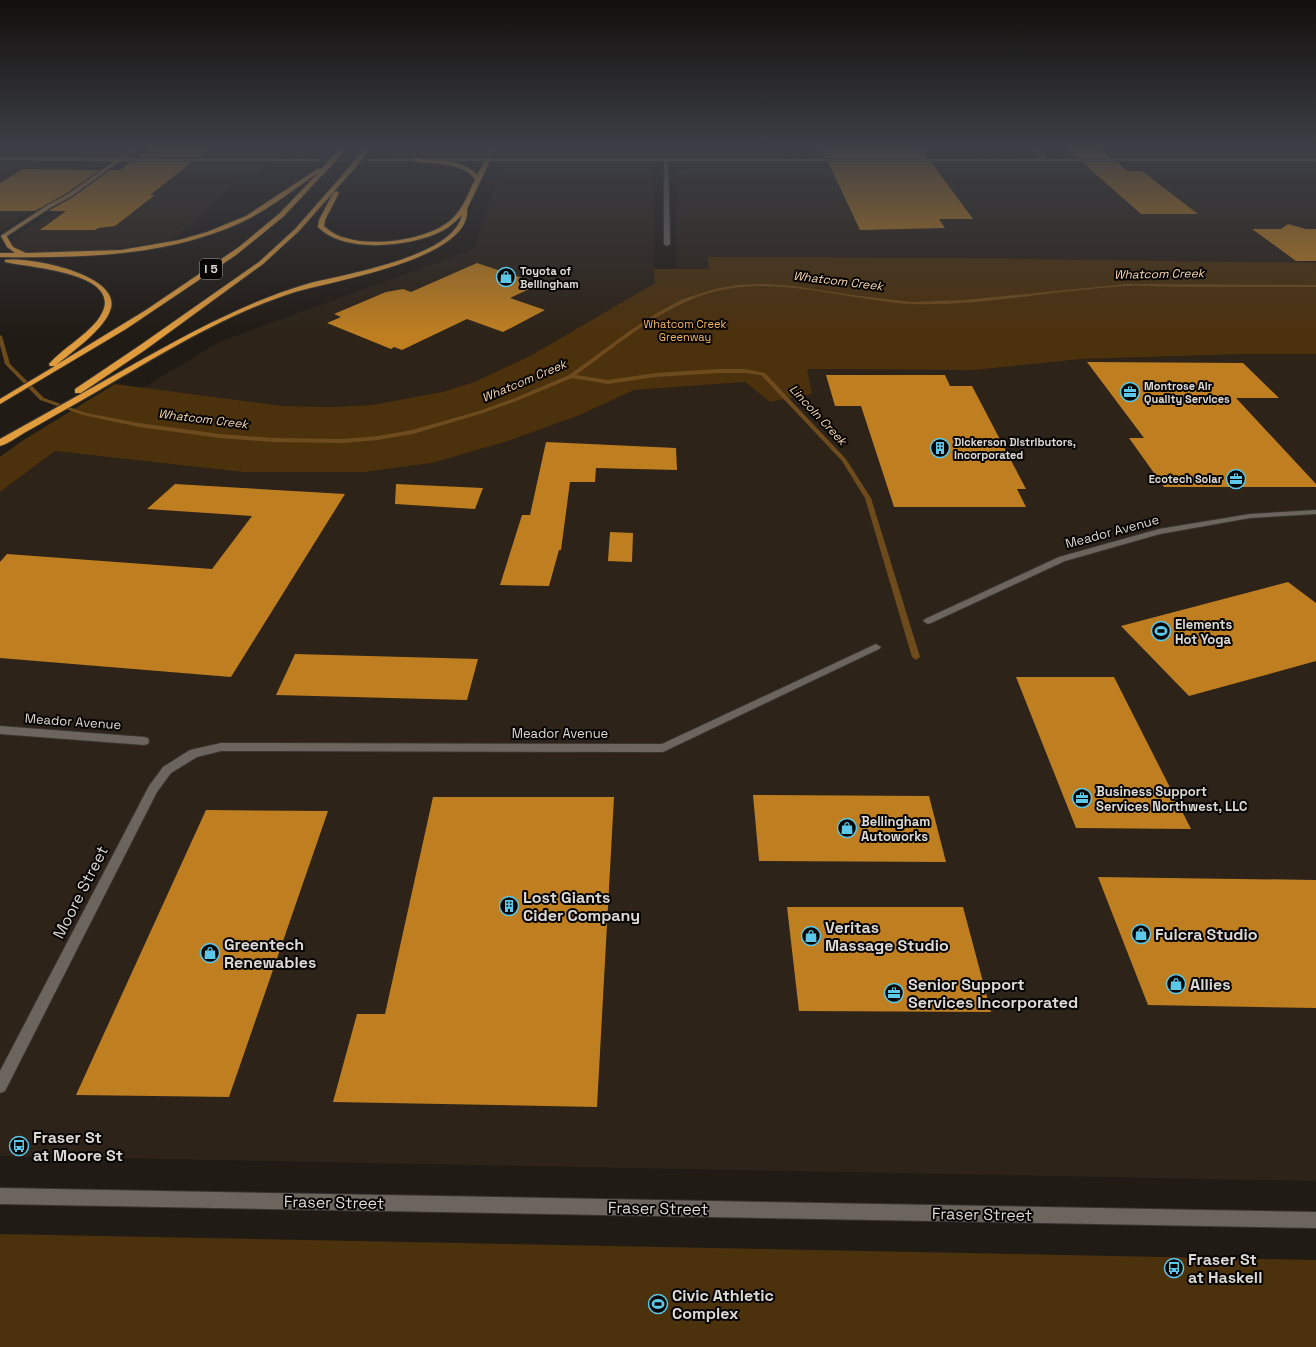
<svg xmlns="http://www.w3.org/2000/svg" width="1316" height="1347" font-family="'Space Grotesk',sans-serif">
<style>
.built{fill:#2d2318}
.green{fill:#4c310d}
.lines{fill:none;stroke-linecap:round;stroke-linejoin:round}
.stream{fill:#6e4b1d;fill-rule:evenodd}
.building{fill:#bf7f20}
.major-tunnel{stroke:#3d3832;stroke-width:4.5;stroke-dasharray:4.5 2.5;stroke-linecap:butt}
.minor-casing{stroke:#383431;stroke-width:2}
.major-casing{stroke:#383431;stroke-width:2}
.highway-casing{stroke:#383431;stroke-width:2}
.minor{fill:#6c655e;fill-rule:evenodd}
.major{fill:#b2864a;fill-rule:evenodd}
.highway{fill:#e19c3d;fill-rule:evenodd}
.highway-bridge-casing{stroke:#383431;stroke-width:6;stroke-linecap:butt}
.highway-bridge{stroke:#e19c3d;stroke-width:5.5}
.labels{text-anchor:middle;stroke-width:4;stroke-linejoin:round;paint-order:stroke}
.far-poi-label{font-size:11px;font-weight:bold;fill:#ddd9d5;stroke:#080605;text-anchor:start}
.far-park-label{font-size:11px;fill:#f8b661;stroke:#080605}
.shield{fill:#080605;stroke:#9d9a97;stroke-width:1}
.shield-label{font-size:12px;font-weight:bold;fill:#ddd9d5}
.far-water-label{font-size:12px;font-style:italic;fill:#f7d6af;stroke:#080605}
.street-label{font-size:13px;fill:#ddd9d5;stroke:#080605}
.poi-label{font-size:13px;font-weight:bold;fill:#ddd9d5;stroke:#080605;text-anchor:start}
.near-street-label{font-size:16px;fill:#ddd9d5;stroke:#080605}
.near-poi-label{font-size:16px;font-weight:bold;fill:#ddd9d5;stroke:#080605;text-anchor:start}
</style>
<rect width="100%" height="100%" fill="#211b15"/>
<g class="built">
<polygon points="0,147 121,147 109,154 0,155"/>
<polygon points="399,147 1022,147 1027,153 1017,155 391,156"/>
<polygon points="1043,147 1316,147 1316,156 1066,156 1051,153"/>
<polygon points="0,164 91,164 96,166 0,232"/>
<polygon points="145,164 269,164 257,175 242,177 172,240 101,251 37,253 24,251 16,248 12,244 13,239 22,232 120,170"/>
<polygon points="1316,165 1316,278 991,277 676,269 677,171 695,166"/>
<polygon points="511,167 646,167 654,169 655,283 530,356 474,382 442,392 406,399 372,405 331,407 282,406 143,388 219,342 474,249 500,170"/>
<polygon points="1246,354 1316,354 1316,1181 0,1156 0,492 55,451 243,472 364,472 432,463 505,442 580,415 634,390 745,382 770,402 812,394 806,369 975,370 1082,359"/>
</g>
<g class="green">
<polygon points="708,257 957,258 1316,263 1316,354 1246,354 1082,359 975,370 807,369 812,394 770,402 745,382 634,390 580,415 505,442 432,463 364,472 243,472 55,451 0,492 0,457 22,441 115,384 283,406 331,407 372,405 442,392 474,382 530,356 655,283 654,269 709,269"/>
<polygon points="0,1234 1316,1260 1316,1347 0,1347"/>
</g>
<g class="lines">
<path class="stream" d="M 766,284 L 794,286 L 852,295 L 911,302 L 964,300 L 1127,284 L 1316,285 L 1316,287 C 1274,287 1231,287 1189,287 C 1168,287 1148,285 1127,286 C 1055,290 984,306 912,304 C 902,304 892,302 881,301 C 828,294 771,278 717,291 C 664,304 619,344 576,375 L 608,380 L 656,373 L 719,369 L 745,369 L 765,373 L 846,459 L 871,498 L 920,657 L 916,660 L 912,657 L 865,498 L 842,461 L 761,375 L 745,373 L 719,373 L 656,377 L 608,384 L 572,378 L 519,400 L 483,413 L 413,434 L 378,440 L 343,443 L 273,442 L 220,438 L 139,427 L 83,415 L 40,400 L 5,364 L 0,345 L 0,335 L 2,336 L 10,364 L 44,398 L 86,413 L 139,423 L 220,434 L 273,438 L 343,439 L 378,436 L 412,430 L 479,411 L 515,398 L 569,375 L 631,330 L 657,313 L 683,299 L 715,289 L 737,285 Z"/>
</g>
<g class="building">
<polygon points="153,147 212,147 199,157 139,157"/>
<polygon points="821,147 919,147 927,158 826,158"/>
<polygon points="1064,147 1097,147 1111,158 1076,158"/>
<polygon points="131,162 192,162 150,195 155,195 115,226 98,228 95,230 40,230 66,211 48,211 73,197 110,170 120,170"/>
<polygon points="828,162 931,162 973,219 939,219 945,228 860,230"/>
<polygon points="1082,162 1117,162 1127,171 1142,171 1198,214 1141,214"/>
<polygon points="23,169 100,170 67,193 35,211 0,211 0,183"/>
<polygon points="1288,224 1306,229 1316,229 1316,261 1296,261 1252,229 1281,229"/>
<polygon points="477,263 540,284 510,298 545,310 503,332 467,319 402,350 394,347 391,349 327,323 341,317 334,314 386,292 403,289 411,292"/>
<polygon points="1087,362 1243,363 1279,398 1236,398 1316,484 1316,487 1164,487 1129,438 1144,438"/>
<polygon points="826,375 945,375 950,386 972,386 1026,489 1017,489 1026,507 894,507 861,406 835,406"/>
<polygon points="546,442 676,448 677,470 596,468 595,482 570,482 561,550 559,550 549,586 500,585 522,515 530,515"/>
<polygon points="175,484 345,494 231,677 0,658 0,562 7,554 212,569 252,516 147,509"/>
<polygon points="396,484 483,488 475,509 395,504"/>
<polygon points="610,532 633,533 632,562 608,561"/>
<polygon points="1288,582 1316,603 1316,661 1189,696 1121,626"/>
<polygon points="295,654 478,659 467,700 276,695"/>
<polygon points="1016,677 1114,677 1191,829 1076,828"/>
<polygon points="753,795 929,796 946,862 759,861"/>
<polygon points="433,797 614,797 597,1107 333,1102 357,1014 385,1014"/>
<polygon points="206,810 328,811 229,1097 76,1095"/>
<polygon points="1098,877 1316,880 1316,1008 1148,1005"/>
<polygon points="787,907 963,907 991,1012 799,1011"/>
</g>
<g class="lines">
<polyline class="major-tunnel" points="318,160 369,160"/>
<defs>
<g id="minor">
<polygon points="134,147 138,147 121,160 119,160 119,158"/>
<polygon points="306,147 310,147 296,161 294,161"/>
<polygon points="491,147 495,147 489,161 486,162"/>
<polygon points="1030,147 1034,147 1048,159 1048,161 1046,161"/>
<polygon points="666,160 668,161 670,244 667,246 664,244 664,161"/>
<polygon points="1316,510 1316,514 1250,518 1160,534 1065,561 931,623 928,624 923,621 925,619 1059,557 1159,529 1250,514"/>
<polygon points="876,644 881,647 879,649 663,752 221,751 197,757 171,773 157,792 5,1091 0,1093 0,1071 149,786 163,767 190,750 221,743 662,744"/>
<polygon points="0,726 144,737 148,738 149,741 148,744 144,745 0,734"/>
<polygon points="0,1188 1316,1212 1316,1228 0,1204"/>
</g>
<g id="major">
<polygon points="0,158 318,159 320,160 318,161 120,161 72,196 50,208 4,238 2,237 2,235 46,206 68,194 115,161 0,160"/>
<polygon points="369,159 1316,159 1316,161 368,161"/>
</g>
<g id="highway">
<path d="M 415,158 C 434,160 464,159 477,175 L 485,160 L 490,161 L 467,209 C 472,260 329,281 292,293 C 215,318 146,364 77,403 C 59,413 42,423 24,433 C 17,437 8,444 0,446 L 0,439 C 45,414 90,389 134,364 C 190,333 246,302 307,284 C 343,274 453,258 462,215 C 456,221 450,227 442,231 C 411,247 344,254 318,227 L 319,220 L 333,193 L 336,191 L 339,193 L 325,220 L 324,226 C 331,232 337,236 346,238 C 375,247 429,240 452,219 C 464,207 468,194 475,179 C 460,161 434,165 413,161 L 412,160 Z"/>
<path d="M 319,168 L 326,171 L 284,216 L 236,255 L 126,329 L 0,404 L 0,399 L 55,366 L 50,366 L 49,364 C 63,348 83,338 97,321 C 134,273 30,268 5,262 L 5,260 C 27,256 120,274 111,308 C 106,328 72,352 56,365 L 146,310 L 239,247 L 280,213 L 319,172 C 293,190 268,210 240,223 C 164,257 81,258 0,257 L 0,253 L 15,253 L 7,247 L 1,236 L 2,235 L 6,235 L 13,247 L 26,253 L 121,250 L 179,240 L 207,232 L 246,216 Z"/>
<polygon points="347,170 352,171 299,231 263,264 145,350 81,393 75,393 75,389 139,346 259,262 295,229"/>
</g>
</defs>
<use href="#minor" class="minor-casing"/>
<use href="#major" class="major-casing"/>
<use href="#highway" class="highway-casing"/>
<use href="#minor" class="minor"/>
<use href="#major" class="major"/>
<use href="#highway" class="highway"/>
<defs>
<g id="highway-bridge">
<polyline points="323,171 342,150"/>
<polyline points="349,171 367,149"/>
</g>
</defs>
<use href="#highway-bridge" class="highway-bridge-casing"/>
<use href="#highway-bridge" class="highway-bridge"/>
</g>
<linearGradient id="sky" x2="0" y2="1"><stop stop-color="#120f0c"/><stop offset="0.44" stop-color="#3d3f46"/><stop offset="1" stop-color="#3d3f46" stop-opacity="0"/></linearGradient>
<rect width="1316" height="335" fill="url(#sky)"/>
<defs>
<symbol id="shop-ring" viewBox="-11 -11 22 22"><circle r="9.5" fill="#080605" stroke="#5cc7e8" stroke-width="1.5"/><path d="M-5-2.5h2.3a2.7 3.5 0 0 1 5.4 0H5L5.5 6h-11ZM-1.5-2.5h3a1.5 2.3 0 0 0-3 0Z" fill="#5cc7e8"/></symbol>
<symbol id="office-ring" viewBox="-11 -11 22 22"><circle r="9.5" fill="#080605" stroke="#5cc7e8" stroke-width="1.5"/><path d="M-6-3h4V-5.5h4V-3h4V5H-6ZM-1-4.5V-3h2v-1.5ZM-6 0V1H6V0Z" fill="#5cc7e8"/></symbol>
<symbol id="building-ring" viewBox="-11 -11 22 22"><circle r="9.5" fill="#080605" stroke="#5cc7e8" stroke-width="1.5"/><path d="M-4-6H4V6H1V3H-1V6H-4ZM-2.5-4.3h1.7v1.8h-1.7ZM.8-4.3h1.7v1.8H.8ZM-2.5-1h1.7V.8h-1.7ZM.8-1h1.7V.8H.8Z" fill="#5cc7e8"/></symbol>
<symbol id="stadium-ring" viewBox="-11 -11 22 22"><circle r="9.5" fill="#080605" stroke="#5cc7e8" stroke-width="1.5"/><path d="M0-5a6.5 5 0 1 0 0 10a6.5 5 0 1 0 0-10ZM-3.5-1.8h7v3.6h-7Z" fill="#5cc7e8"/></symbol>
<symbol id="bus-ring" viewBox="-11 -11 22 22"><circle r="9.5" fill="#080605" stroke="#5cc7e8" stroke-width="1.5"/><path d="M-5-6H5V4H4V6H2V4H-2V6H-4V4H-5ZM-3.5-4V0h7V-4ZM-3.5 1.2v1.5H-2V1.2ZM2 1.2v1.5H3.5V1.2Z" fill="#5cc7e8"/></symbol>
</defs>
<g fill-rule="evenodd">
<use href="#shop-ring" x="495" y="266" width="22" height="22"/>
<use href="#office-ring" x="1119" y="381" width="22" height="22"/>
<use href="#building-ring" x="929" y="437" width="22" height="22"/>
<use href="#office-ring" x="1225" y="468" width="22" height="22"/>
<use href="#stadium-ring" x="1150" y="620" width="22" height="22"/>
<use href="#office-ring" x="1071" y="787" width="22" height="22"/>
<use href="#shop-ring" x="836" y="817" width="22" height="22"/>
<use href="#building-ring" x="498" y="895" width="22" height="22"/>
<use href="#shop-ring" x="1130" y="923" width="22" height="22"/>
<use href="#shop-ring" x="800" y="925" width="22" height="22"/>
<use href="#shop-ring" x="199" y="942" width="22" height="22"/>
<use href="#shop-ring" x="1165" y="973" width="22" height="22"/>
<use href="#office-ring" x="883" y="982" width="22" height="22"/>
<use href="#bus-ring" x="8" y="1135" width="22" height="22"/>
<use href="#bus-ring" x="1163" y="1257" width="22" height="22"/>
<use href="#stadium-ring" x="647" y="1293" width="22" height="22"/>
</g>
<g class="labels">
<g class="far-poi-label">
<text x="520" y="275">Toyota of<tspan x="520" dy="13">Bellingham</tspan></text>
<text x="1144" y="390">Montrose Air<tspan x="1144" dy="13">Quality Services</tspan></text>
<text x="954" y="446">Dickerson Distributors,<tspan x="954" dy="13">Incorporated</tspan></text>
<text x="1222" y="483" text-anchor="end">Ecotech Solar</text>
</g>
<g class="far-park-label">
<text x="685" y="328">Whatcom Creek<tspan x="685" dy="13">Greenway</tspan></text>
</g>
<rect class="shield" x="200" y="259" width="22" height="20" rx="3"/>
<g class="shield-label">
<text x="211" y="273">I 5</text>
</g>
<g class="far-water-label">
<text transform="translate(1159 274) rotate(-1)" y="4">Whatcom Creek</text>
<text transform="translate(838 281) rotate(7)" y="4">Whatcom Creek</text>
<text transform="translate(524 381) rotate(-23)" y="4">Whatcom Creek</text>
<text transform="translate(818 415) rotate(47)" y="4">Lincoln Creek</text>
<text transform="translate(203 419) rotate(7)" y="4">Whatcom Creek</text>
</g>
<g class="street-label">
<text transform="translate(1112 531) rotate(-15)" y="5">Meador Avenue</text>
<text transform="translate(73 721) rotate(4)" y="5">Meador Avenue</text>
<text x="560" y="738">Meador Avenue</text>
</g>
<g class="poi-label">
<text x="1175" y="629">Elements<tspan x="1175" dy="15">Hot Yoga</tspan></text>
<text x="1096" y="796">Business Support<tspan x="1096" dy="15">Services Northwest, LLC</tspan></text>
<text x="861" y="826">Bellingham<tspan x="861" dy="15">Autoworks</tspan></text>
</g>
<g class="near-street-label">
<text transform="translate(80 892) rotate(-63)" y="6">Moore Street</text>
<text transform="translate(334 1202) rotate(1)" y="6">Fraser Street</text>
<text transform="translate(658 1208) rotate(1)" y="6">Fraser Street</text>
<text transform="translate(982 1214) rotate(1)" y="6">Fraser Street</text>
</g>
<g class="near-poi-label">
<text x="523" y="903">Lost Giants<tspan x="523" dy="18">Cider Company</tspan></text>
<text x="825" y="933">Veritas<tspan x="825" dy="18">Massage Studio</tspan></text>
<text x="1155" y="940">Fulcra Studio</text>
<text x="224" y="950">Greentech<tspan x="224" dy="18">Renewables</tspan></text>
<text x="908" y="990">Senior Support<tspan x="908" dy="18">Services Incorporated</tspan></text>
<text x="1190" y="990">Allies</text>
<text x="33" y="1143">Fraser St<tspan x="33" dy="18">at Moore St</tspan></text>
<text x="1188" y="1265">Fraser St<tspan x="1188" dy="18">at Haskell</tspan></text>
<text x="672" y="1301">Civic Athletic<tspan x="672" dy="18">Complex</tspan></text>
</g>
</g>
</svg>
